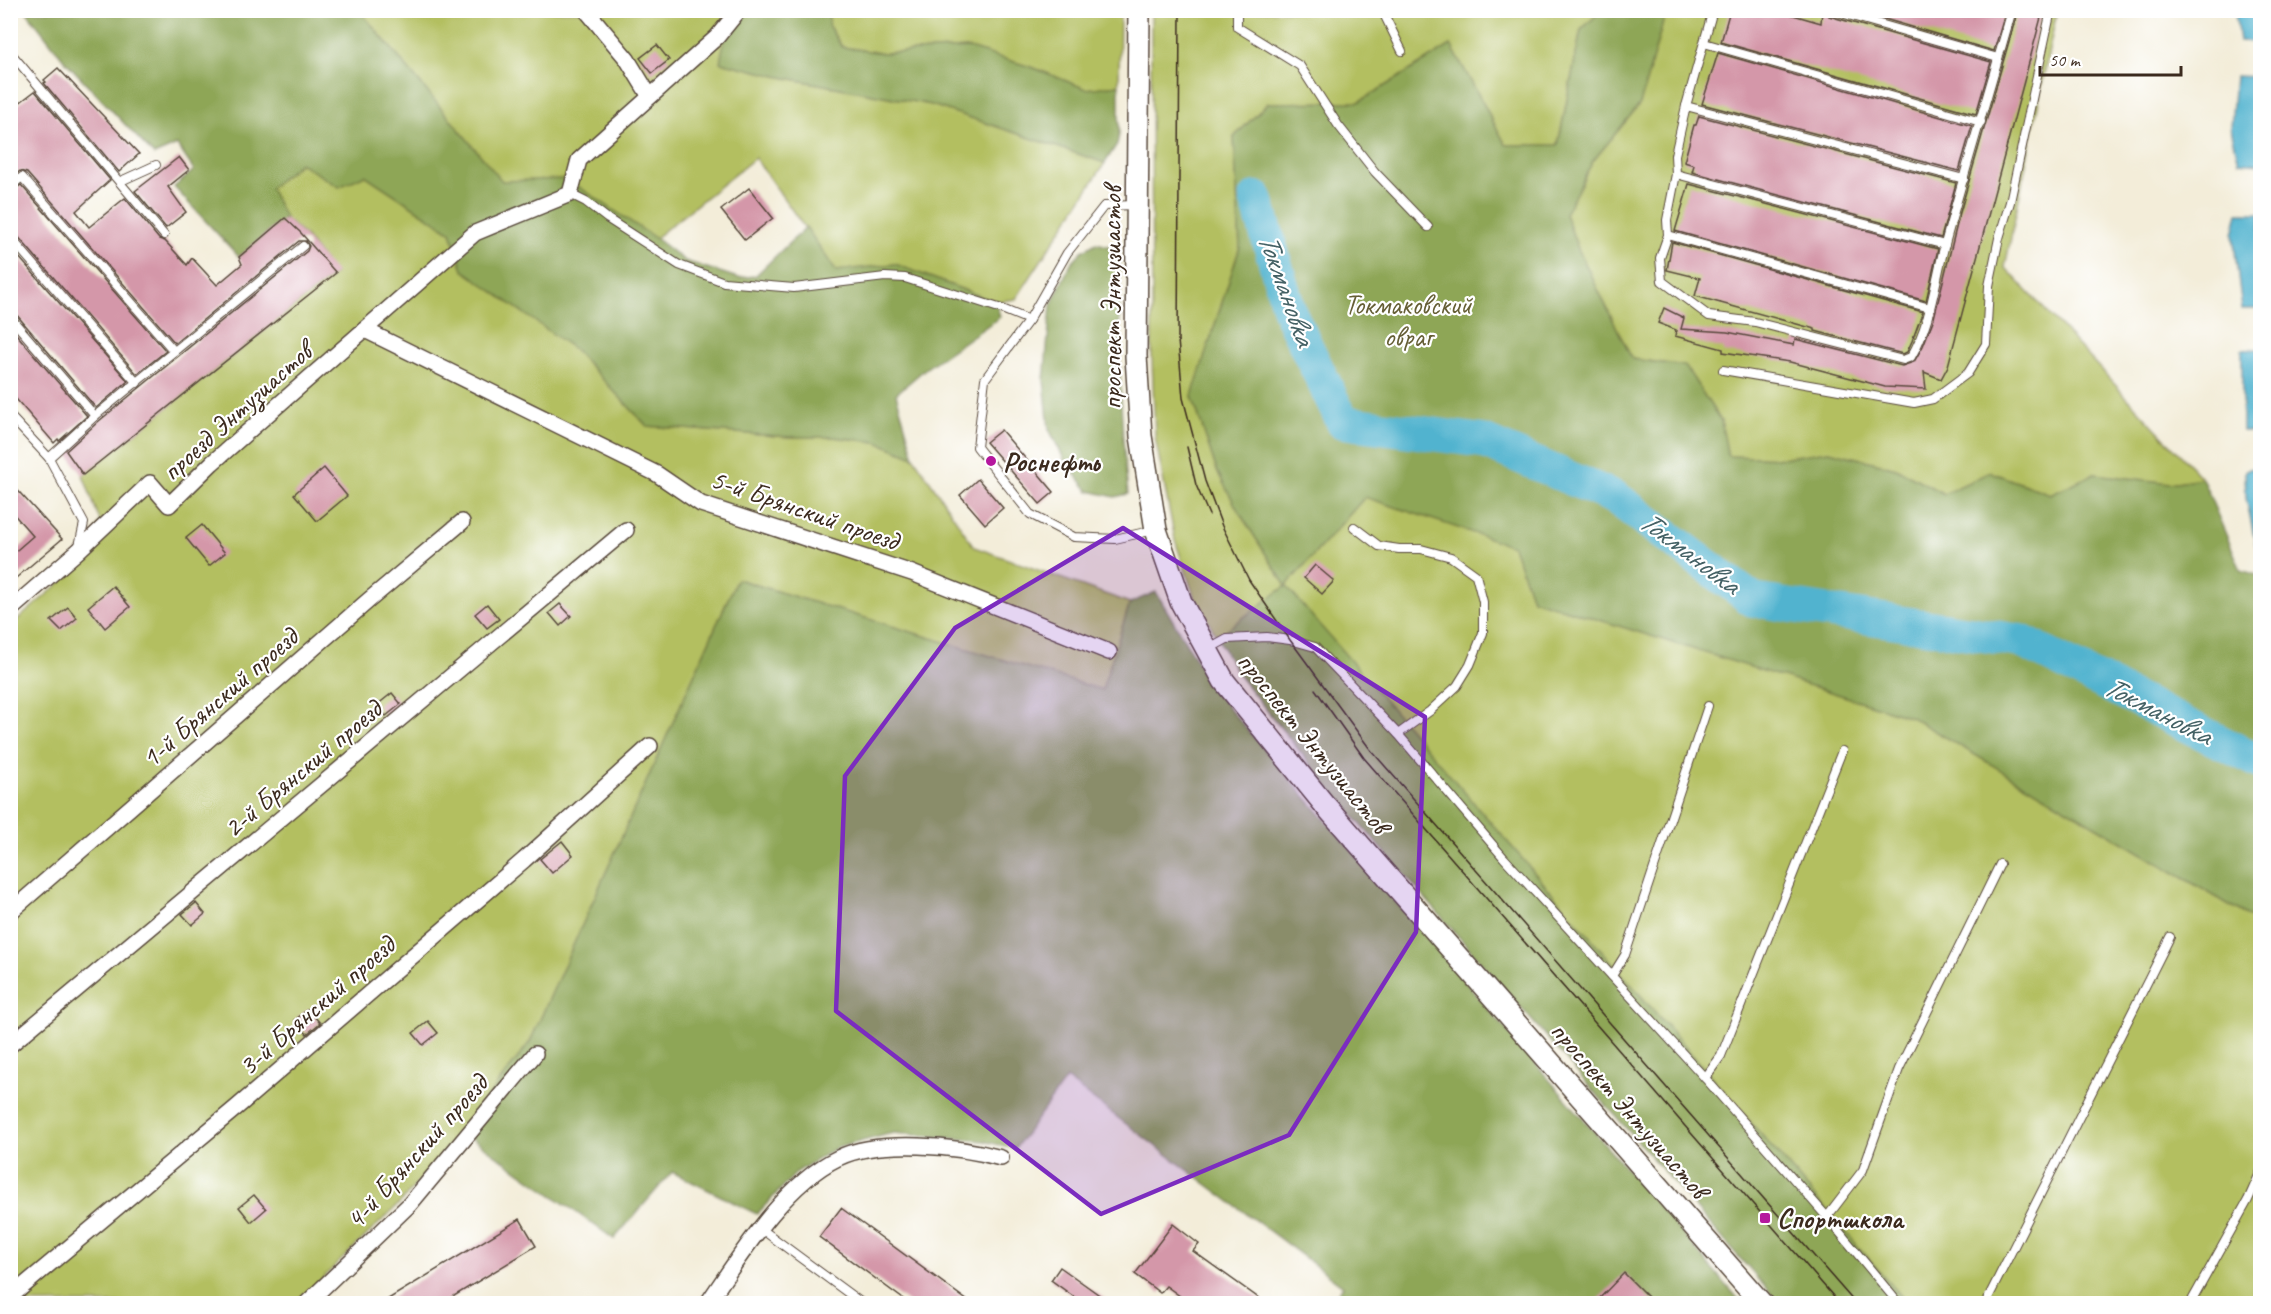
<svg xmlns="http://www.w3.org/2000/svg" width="2271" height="1314" font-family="Caveat,sans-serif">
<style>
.green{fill:#b3bf61;stroke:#777440;stroke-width:1.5}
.forest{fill:#8ea657;stroke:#64683a;stroke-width:1.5}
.water{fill:#51b3cf;stroke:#466e76;stroke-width:1.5}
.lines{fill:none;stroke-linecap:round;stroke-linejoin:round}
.river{stroke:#51b3cf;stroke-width:34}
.building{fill:#d497a9}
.lane-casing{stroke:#57473a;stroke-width:10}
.street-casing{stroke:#57473a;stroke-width:18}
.secondary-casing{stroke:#57473a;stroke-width:24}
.lane{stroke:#fff;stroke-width:8}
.street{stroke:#fff;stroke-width:15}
.secondary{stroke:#fff;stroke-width:21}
.tram{stroke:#3b2a1e;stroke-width:1.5}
.marked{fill:#7b2cbf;fill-opacity:0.2;stroke:#7b2cbf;stroke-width:4.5;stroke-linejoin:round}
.poi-dot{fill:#b5179e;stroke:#fff;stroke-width:2}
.labels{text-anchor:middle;stroke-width:4.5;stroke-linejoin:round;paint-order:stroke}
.street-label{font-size:28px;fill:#3b2a1e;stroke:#fff}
.park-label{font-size:28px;fill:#655e35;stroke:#fff}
.poi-label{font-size:28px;font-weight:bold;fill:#3b2a1e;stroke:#fff;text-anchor:start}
.water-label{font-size:30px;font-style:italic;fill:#446165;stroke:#fff}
</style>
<rect width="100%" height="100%" fill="#fff"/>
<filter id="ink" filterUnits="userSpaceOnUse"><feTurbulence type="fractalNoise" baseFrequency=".0167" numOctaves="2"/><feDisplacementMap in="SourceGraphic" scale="12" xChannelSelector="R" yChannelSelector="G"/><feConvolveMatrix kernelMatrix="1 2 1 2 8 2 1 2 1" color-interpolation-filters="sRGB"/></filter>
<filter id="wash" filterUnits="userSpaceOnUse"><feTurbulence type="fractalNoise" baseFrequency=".008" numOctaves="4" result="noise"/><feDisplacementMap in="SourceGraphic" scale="24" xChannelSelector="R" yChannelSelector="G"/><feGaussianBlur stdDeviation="1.35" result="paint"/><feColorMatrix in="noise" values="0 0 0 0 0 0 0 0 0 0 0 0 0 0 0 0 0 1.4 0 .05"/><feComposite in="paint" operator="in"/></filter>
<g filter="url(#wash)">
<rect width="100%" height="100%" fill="#f3edd9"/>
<g class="green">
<polygon points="360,11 730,11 721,62 781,77 932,105 1105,163 1016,299 996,302 895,264 836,272 755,158 655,238 567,179 502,182"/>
<polygon points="830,11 1120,11 1119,85 1086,89 1034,68 969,48 883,53 842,47 828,25"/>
<polygon points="1151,11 1601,11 1581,30 1558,145 1506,145 1451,45 1359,102 1268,103 1234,137 1240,247 1192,396 1217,471 1238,510 1286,586 1365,497 1513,546 1532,599 1911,717 2260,923 2260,1303 1907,1303 1286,587 1217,637 1194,596 1175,540 1155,437 1152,358"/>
<polygon points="1666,11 2057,11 2005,267 2202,478 2170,483 2094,474 2050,494 1990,472 1944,494 1896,468 1829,451 1782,458 1727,456 1721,421 1685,366 1632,359 1578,249 1565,214 1593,161 1640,104"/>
<polygon points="301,163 339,187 365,175 451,232 463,270 574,349 647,426 789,437 833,437 877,442 914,457 974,547 1130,603 1102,690 737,579 530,1042 462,1131 401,1202 296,1304 11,1303 10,626 82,564 100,521 83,475 335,274 305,236 285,218 270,188"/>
</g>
<g class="forest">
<polygon points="26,11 360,11 502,181 567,179 655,238 685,261 738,278 755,276 806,227 836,271 895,264 996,302 1000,317 925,369 896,394 914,457 877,442 833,437 789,437 647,426 574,349 463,270 451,232 365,175 339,187 300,163 270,188 285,218 239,257 174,187 194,170 177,145 154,155 64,60"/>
<polygon points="730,11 830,11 828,25 842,47 883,53 969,48 1034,68 1086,89 1119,85 1119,135 1117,144 1105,163 932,105 781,77 720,62"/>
<polygon points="1601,11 1666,11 1640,104 1593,161 1565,214 1578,249 1632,359 1685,366 1721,421 1728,456 1782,458 1829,451 1896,468 1944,494 1990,472 2050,494 2094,474 2170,483 2202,478 2241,570 2260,576 2260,923 1911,717 1532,599 1513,546 1365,497 1286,586 1907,1303 1779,1303 1334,794 1237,673 1217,637 1286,586 1238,510 1217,471 1192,396 1240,247 1234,137 1268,103 1359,102 1451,45 1506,145 1558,145 1581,30"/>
<path d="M 1096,243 L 1112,247 L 1120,259 C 1119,338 1119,415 1128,494 L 1115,497 L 1089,491 L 1067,465 L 1049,429 L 1044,380 L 1051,305 L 1071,263 L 1082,251 Z"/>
<polygon points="737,579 1102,690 1130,603 1156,592 1215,692 1742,1303 1331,1303 1343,1286 1066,1079 1015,1149 984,1141 893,1133 836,1148 798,1171 757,1214 672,1172 614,1239 462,1131 530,1042"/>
</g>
<g class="water">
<polygon points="2235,11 2260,11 2260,42 2239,41"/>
<polygon points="2235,76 2260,77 2260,164 2239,162 2231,129"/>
<polygon points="2238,213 2260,213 2260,309 2242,309 2233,234"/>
<polygon points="2260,349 2260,431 2242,431 2242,350"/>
<polygon points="2255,467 2260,467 2260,548 2256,546 2246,498 2245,471"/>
</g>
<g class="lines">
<polyline class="river" points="1256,198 1290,313 1343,422 1483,441 1616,498 1753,600 2021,641 2260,762"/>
</g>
<g id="blocks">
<g class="building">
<polygon points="1730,10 1776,10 1821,23 1822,10 1825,10 1829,16 1991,62 1976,114 1721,42"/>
<polygon points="1854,10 2006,10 1994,51"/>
<polygon points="2018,10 2043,10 1948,366 1941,379 1924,372 1926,389 1885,387 1790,362 1723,352 1723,349 1675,336 1676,330 1658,323 1664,308 1684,318 1681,329 1727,332 1794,345 1795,339 1902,366 1914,362 1923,346 1934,318 1959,216"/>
<polygon points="657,45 669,60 652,73 640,58"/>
<polygon points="1718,53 1972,126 1959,171 1702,104"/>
<polygon points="58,68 139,154 119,172 44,83 46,82 44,80"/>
<polygon points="35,91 110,180 76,211 89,227 125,198 159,239 165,241 187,265 192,258 217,285 242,264 239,257 285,218 301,233 336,273 83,475 66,451 99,421 307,251 309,246 306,241 299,241 175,343 27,173 20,171 10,179 10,110"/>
<polygon points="1699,116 1956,183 1941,238 1692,172 1694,165 1684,162 1694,125 1696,125"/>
<polygon points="179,157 189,170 168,187 186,212 166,228 135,191"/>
<polygon points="1689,184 1938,249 1926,301 1675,231"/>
<polygon points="21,185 166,351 137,374 15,233 10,231 10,193"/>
<polygon points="749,188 773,218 745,240 721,210"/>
<polygon points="1672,242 1923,312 1922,314 1912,341 1907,352 1903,354 1815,331 1815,329 1695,296 1700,278 1667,270"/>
<polygon points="10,247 128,381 96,408 15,313 10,311"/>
<polygon points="10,327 87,416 59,441 58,439 54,443 10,392"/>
<polygon points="1001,430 1054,492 1040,504 986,442"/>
<polygon points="324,468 347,496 317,521 294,494"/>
<polygon points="978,479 1003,508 985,524 960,495"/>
<polygon points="10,482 62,539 10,583 10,556 33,536 10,510"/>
<polygon points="202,525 225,553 209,566 186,538"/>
<polygon points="1315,565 1334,581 1322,594 1304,578"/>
<polygon points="113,586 130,607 105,628 88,607"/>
<polygon points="487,604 499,619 487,628 475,614"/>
<polygon points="560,604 571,616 560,626 549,613"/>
<polygon points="68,607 77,618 61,631 51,621"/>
<polygon points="392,693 401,704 386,716 377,705"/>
<polygon points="562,841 573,855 552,873 540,859"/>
<polygon points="196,903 205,914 192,925 182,914"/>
<polygon points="308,1009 320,1023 307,1034 295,1020"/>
<polygon points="428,1021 438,1033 423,1045 413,1033"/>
<polygon points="254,1195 266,1209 251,1222 239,1207"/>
<polygon points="841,1208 972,1304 910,1304 819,1237"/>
<polygon points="520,1219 536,1246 441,1304 380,1304"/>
<polygon points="1173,1224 1199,1244 1193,1251 1267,1304 1191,1304 1166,1286 1160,1293 1135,1274"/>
<polygon points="1060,1267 1112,1304 1084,1304 1051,1280"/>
<polygon points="1624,1273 1655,1304 1594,1304"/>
</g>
</g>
</g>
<g filter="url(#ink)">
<use href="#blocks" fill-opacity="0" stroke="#57473a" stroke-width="1.5"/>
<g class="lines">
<defs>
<g id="lane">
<polyline points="1237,10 1237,27 1300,66 1338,125 1375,172 1428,227"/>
<polyline points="1382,10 1402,51"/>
<path d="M 1713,10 L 1686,106 L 1675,155 L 1676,174 L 1667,220 L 1668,235 L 1660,258 L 1662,281 L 1709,316 L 1755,322 L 1903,360 L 1911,357 C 1931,323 1935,281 1945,244 C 1966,166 1990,88 2012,10"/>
<polyline points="1831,10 1998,58"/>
<polyline points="1704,43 1981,122"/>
<polyline points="10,52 164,235"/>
<polyline points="1686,106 1964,179"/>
<polyline points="1676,174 1945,245"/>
<polyline points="121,181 156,165"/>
<polyline points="10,187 22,177 174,351"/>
<polyline points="570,194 586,202 608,219 679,265 724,282 794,288 885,277 905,278 1002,309 1029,320"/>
<polyline points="1137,205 1104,206 1067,253 1029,320 985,379 977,447 1030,514 1074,537 1115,539 1154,530"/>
<polyline points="1668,235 1930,308"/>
<polyline points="10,237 137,383"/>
<polyline points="10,317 95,416"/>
<polyline points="1723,370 1914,403 1933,399 1968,373 1986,344 1989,286 1999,238 2010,202 2051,10"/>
<polyline points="10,416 49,458 84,523 79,546"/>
<polyline points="49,458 95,416 303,246"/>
<polyline points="1354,527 1379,546 1399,549 1421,549 1451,557 1476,575 1483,602 1483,633 1470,665 1457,686 1430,711 1398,734 1504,858 1705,1078 1827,1217 1899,1304"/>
<polyline points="1209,649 1227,639 1267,637 1290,640 1315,647 1398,734"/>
<polyline points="1612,976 1625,955 1708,706"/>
<polyline points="1705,1078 1721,1056 1842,751"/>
<polyline points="1827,1217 1863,1170 1899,1069 2000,864"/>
<polyline points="760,1228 863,1304"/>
<polyline points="1985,1304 2170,937"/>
<polyline points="2190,1304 2248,1200 2260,1173"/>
</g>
<g id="street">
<polyline points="586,10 627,59 649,95"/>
<polyline points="365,330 657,474 701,504 912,573 1109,652"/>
<polyline points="10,610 78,551 150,483 169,505 212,463 475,233 570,194 579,160 717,37 739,10"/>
<polyline points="10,912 369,600 462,522"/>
<polyline points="10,1045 626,530"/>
<polyline points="10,1297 237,1107 524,860 650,746"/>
<polyline points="306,1304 410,1204 535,1054"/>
<path d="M 707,1304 C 740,1256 784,1184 838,1158 C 879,1138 958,1146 1001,1158"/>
</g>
<polyline id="secondary" points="1139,10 1136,356 1141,436 1156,530 1181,602 1224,681 1324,804 1762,1304"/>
</defs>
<use href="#lane" class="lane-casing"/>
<use href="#street" class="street-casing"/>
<use href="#secondary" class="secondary-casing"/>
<use href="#lane" class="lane"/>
<use href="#street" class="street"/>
<use href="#secondary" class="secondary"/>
<g class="tram">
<polyline points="1180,10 1178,340 1183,398 1205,481 1222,526 1249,580 1290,640 1370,749 1856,1304"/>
<polyline points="1187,447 1196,485 1209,515"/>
<polyline points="1315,689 1364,758 1840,1304"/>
</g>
</g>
</g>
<path class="marked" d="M 1123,528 L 1425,717 L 1416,932 L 1289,1135 L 1101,1214 L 836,1011 L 845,776 L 955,628 Z"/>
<g class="poi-dot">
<circle cx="991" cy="461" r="6"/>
<rect x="1759" y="1212" width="12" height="12" rx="3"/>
</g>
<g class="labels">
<g class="street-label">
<text transform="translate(1111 298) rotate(-90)" y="10">проспект Энтузиастов</text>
<text transform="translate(236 411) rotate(-42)" y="10">проезд Энтузиастов</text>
<text transform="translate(805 509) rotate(19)" y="10">5-й Брянский проезд</text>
<text transform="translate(219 697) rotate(-41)" y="10">1-й Брянский проезд</text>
<text transform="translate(1314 742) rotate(51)" y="10">проспект Энтузиастов</text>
<text transform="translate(302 768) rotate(-40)" y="10">2-й Брянский проезд</text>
<text transform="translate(316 1005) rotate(-41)" y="10">3-й Брянский проезд</text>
<text transform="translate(1630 1109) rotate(49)" y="10">проспект Энтузиастов</text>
<text transform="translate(416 1151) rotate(-48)" y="10">4-й Брянский проезд</text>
</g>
<g class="park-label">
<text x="1408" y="314">Токмаковский<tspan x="1408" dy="32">овраг</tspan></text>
</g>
<g class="poi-label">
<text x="1003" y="471">Роснефть</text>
<text x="1777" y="1228">Спортшкола</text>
</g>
<g class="water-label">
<text transform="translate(1287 289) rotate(70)" y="10">Токмановка</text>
<text transform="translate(1690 552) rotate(37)" y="10">Токмановка</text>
<text transform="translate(2158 710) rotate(27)" y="10">Токмановка</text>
</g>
</g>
<rect width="2271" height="1314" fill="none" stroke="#fff" stroke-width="36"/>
<path d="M2040 66v9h141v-9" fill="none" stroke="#3b2a1e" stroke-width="3"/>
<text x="2049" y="66" font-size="18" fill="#3b2a1e" stroke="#ffffff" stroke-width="4.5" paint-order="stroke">50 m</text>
</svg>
